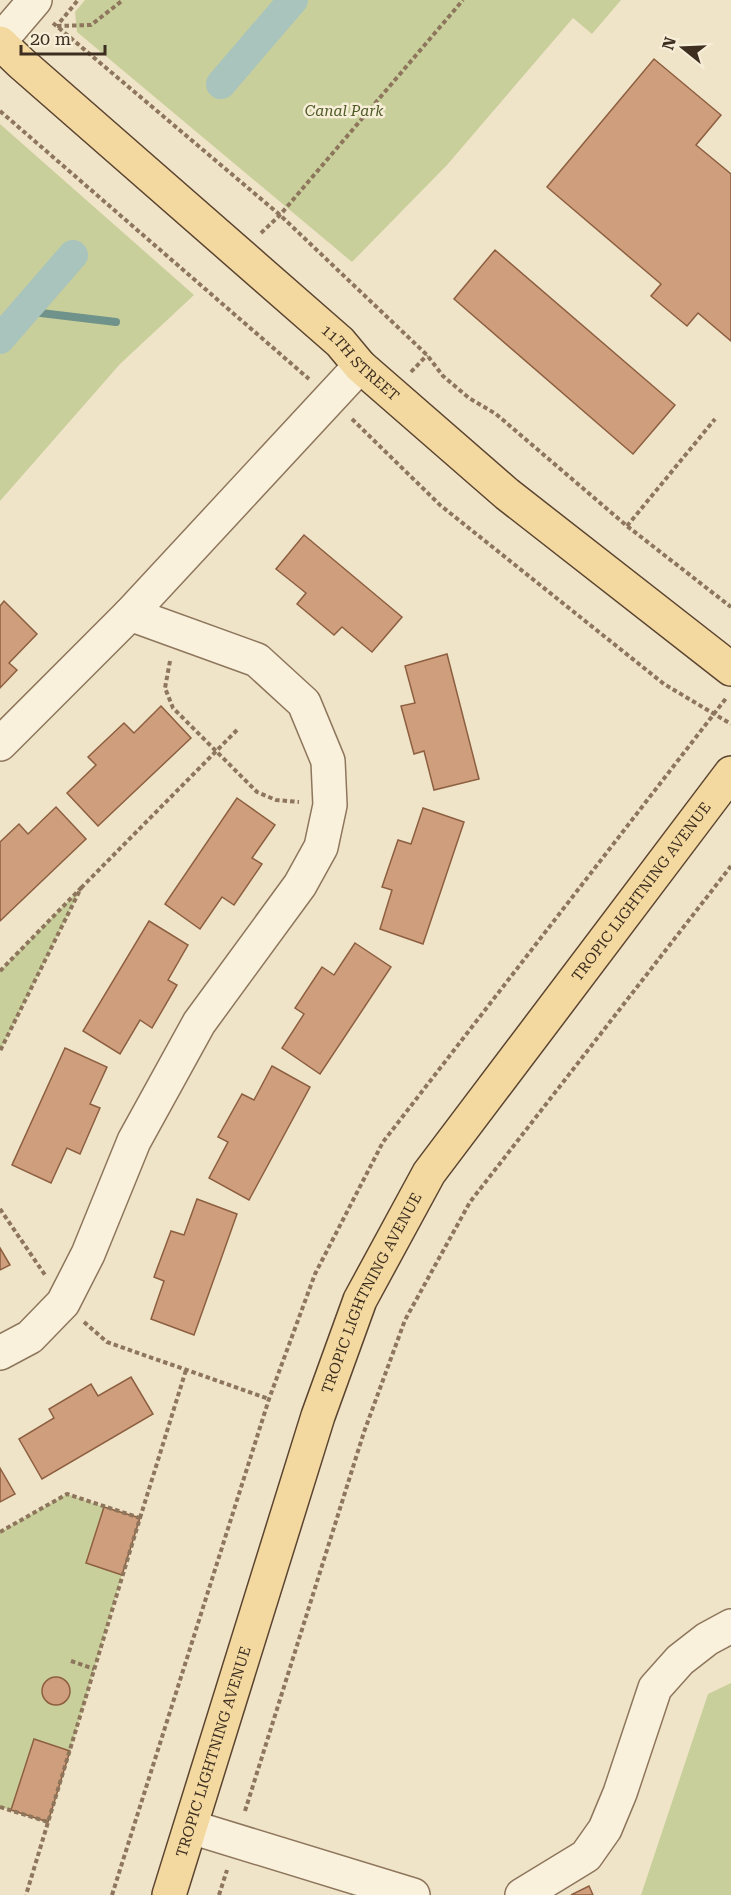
<svg xmlns="http://www.w3.org/2000/svg" width="731" height="1895" font-family="'Roboto Serif',serif">
<style>
.green{fill:#c9cf9b}
.lines{fill:none;stroke-linecap:round;stroke-linejoin:round}
.stream{stroke:#6f938a;stroke-width:8}
.canal{stroke:#a9c4bc;stroke-width:30}
.building{fill:#cf9f7d;stroke:#8d5f41;stroke-width:1.5}
.minor-casing{stroke:#8d765c;stroke-width:36}
.major-casing{stroke:#5b4430;stroke-width:36}
.path{stroke:#8d765c;stroke-width:4;stroke-dasharray:4.5 3;stroke-linecap:butt}
.minor{stroke:#faf1dc;stroke-width:33}
.major{stroke:#f3d9a0;stroke-width:33}
.labels{text-anchor:middle;stroke-width:5;stroke-linejoin:round;paint-order:stroke}
.park-label{font-size:15px;font-style:italic;fill:#4d5a26;stroke:#f7eed8}
.street-label{font-size:15px;fill:#3d2e20;stroke:#f7eed8}
</style>
<rect width="100%" height="100%" fill="#f0e4c8"/>
<g class="green">
<polygon points="85,0 621,0 592,34 573,18 447,165 352,262 77,32 75,12"/>
<polygon points="0,124 194,295 120,364 0,501"/>
<polygon points="81,888 0,1051 0,971"/>
<polygon points="67,1494 104,1507 86,1563 122,1575 70,1751 34,1739 11,1810 0,1807 0,1532"/>
<polygon points="731,1683 731,1895 641,1895 708,1694"/>
</g>
<g class="lines">
<polyline class="stream" points="24,311 116,322"/>
<g class="canal">
<polyline points="221,84 293,0"/>
<polyline points="0,339 73,255"/>
</g>
</g>
<g class="building">
<polygon points="654,59 721,115 696,145 731,174 731,341 698,313 687,326 651,296 661,284 547,187"/>
<polygon points="495,250 675,405 633,454 454,299"/>
<polygon points="304,535 402,617 372,652 342,627 334,635 297,604 306,593 276,569"/>
<polygon points="4,601 37,634 9,663 17,670 0,688 0,606"/>
<polygon points="447,654 479,779 434,790 424,751 414,754 401,706 415,703 405,666"/>
<polygon points="161,706 191,738 98,826 67,793 96,765 88,757 124,723 134,733"/>
<polygon points="237,798 275,825 252,858 262,864 234,905 222,897 200,929 165,904"/>
<polygon points="56,807 86,839 0,921 0,842 19,824 28,834"/>
<polygon points="423,808 464,822 423,944 380,929 392,890 382,887 398,840 411,844"/>
<polygon points="149,921 188,945 168,980 177,985 152,1028 140,1020 120,1054 83,1031"/>
<polygon points="355,943 391,967 320,1074 282,1048 304,1014 295,1008 322,967 334,975"/>
<polygon points="65,1048 107,1067 90,1104 100,1108 80,1154 67,1148 51,1183 12,1165"/>
<polygon points="272,1066 310,1087 249,1200 209,1178 228,1142 218,1137 242,1094 254,1100"/>
<polygon points="197,1199 237,1214 194,1335 151,1319 164,1281 154,1277 171,1231 184,1235"/>
<polygon points="0,1248 10,1265 0,1270"/>
<polygon points="131,1377 153,1414 42,1479 19,1439 54,1418 49,1409 91,1384 98,1396"/>
<polygon points="0,1468 15,1494 0,1502"/>
<polygon points="104,1507 140,1518 122,1575 86,1563"/>
<circle cx="56" cy="1691" r="14"/>
<polygon points="34,1739 70,1751 48,1822 11,1810"/>
<polygon points="589,1886 593,1895 571,1895"/>
</g>
<g class="lines">
<defs>
<g id="minor">
<polyline points="0,41 35,0"/>
<polyline points="0,744 130,614 360,366"/>
<polyline points="0,1353 30,1337 63,1303 88,1254 134,1141 199,1023 300,885 321,847 330,805 328,761 304,703 257,660 130,614"/>
<polyline points="191,1827 413,1895"/>
<polyline points="522,1895 586,1856 605,1829 620,1793 655,1688 680,1660 707,1639 731,1626"/>
</g>
<g id="major">
<path id="s1" d="M 0,43 L 21,63 L 340,342 L 360,366 L 507,494 L 731,669"/>
<path id="s2" d="M 169,1895 L 318,1416 L 360,1300 L 429,1173 L 731,773"/>
</g>
</defs>
<use href="#minor" class="minor-casing"/>
<use href="#major" class="major-casing"/>
<g class="path">
<polyline points="60,22 78,0"/>
<polyline points="53,23 280,215 427,355 443,376 469,398 496,414 627,526 731,607"/>
<polyline points="57,26 91,25 123,0"/>
<polyline points="0,111 309,379"/>
<polyline points="261,233 280,215 463,0"/>
<polyline points="411,372 427,355"/>
<polyline points="352,419 440,505 664,684 731,724"/>
<polyline points="627,526 715,419"/>
<polyline points="170,661 165,688 173,708 257,792 276,800 299,802"/>
<polyline points="81,888 237,730"/>
<polyline points="0,971 81,888 0,1051"/>
<polyline points="0,1209 45,1275"/>
<polyline points="84,1322 107,1342 269,1399"/>
<polyline points="140,1518 186,1370"/>
<polyline points="0,1532 67,1494 140,1518 26,1895"/>
<polyline points="71,1661 94,1669"/>
<polyline points="0,1807 48,1822"/>
<polyline points="245,1811 364,1432 405,1320 470,1202 731,866"/>
<polyline points="112,1895 269,1399 315,1274 383,1142 727,697"/>
<polyline points="219,1895 227,1870"/>
</g>
<use href="#minor" class="minor"/>
<use href="#major" class="major"/>
</g>
<g class="labels">
<g class="park-label">
<text x="344" y="116">Canal Park</text>
</g>
<g class="street-label">
<text dy="5" stroke="none"><textPath href="#s1" startOffset="482">11TH STREET</textPath></text>
<text dy="5" stroke="none"><textPath href="#s2" startOffset="1122">TROPIC LIGHTNING AVENUE</textPath></text>
<text dy="5" stroke="none"><textPath href="#s2" startOffset="636">TROPIC LIGHTNING AVENUE</textPath></text>
<text dy="5" stroke="none"><textPath href="#s2" startOffset="150">TROPIC LIGHTNING AVENUE</textPath></text>
</g>
</g>
<g transform="translate(683 48) rotate(288)" stroke="#f7eed8" stroke-width="4.5" paint-order="stroke">
<path d="M0-4.5L10 22L0 15L-10 22Z" fill="#3d2e20"/>
<text y="-9" font-size="16" font-weight="bold" text-anchor="middle" fill="#3d2e20">N</text>
</g>
<path d="M21 45v9h84v-9" fill="none" stroke="#3d2e20" stroke-width="3"/>
<text x="30" y="45" font-size="18" fill="#3d2e20" stroke="#f7eed8" stroke-width="4.5" paint-order="stroke">20 m</text>
</svg>
